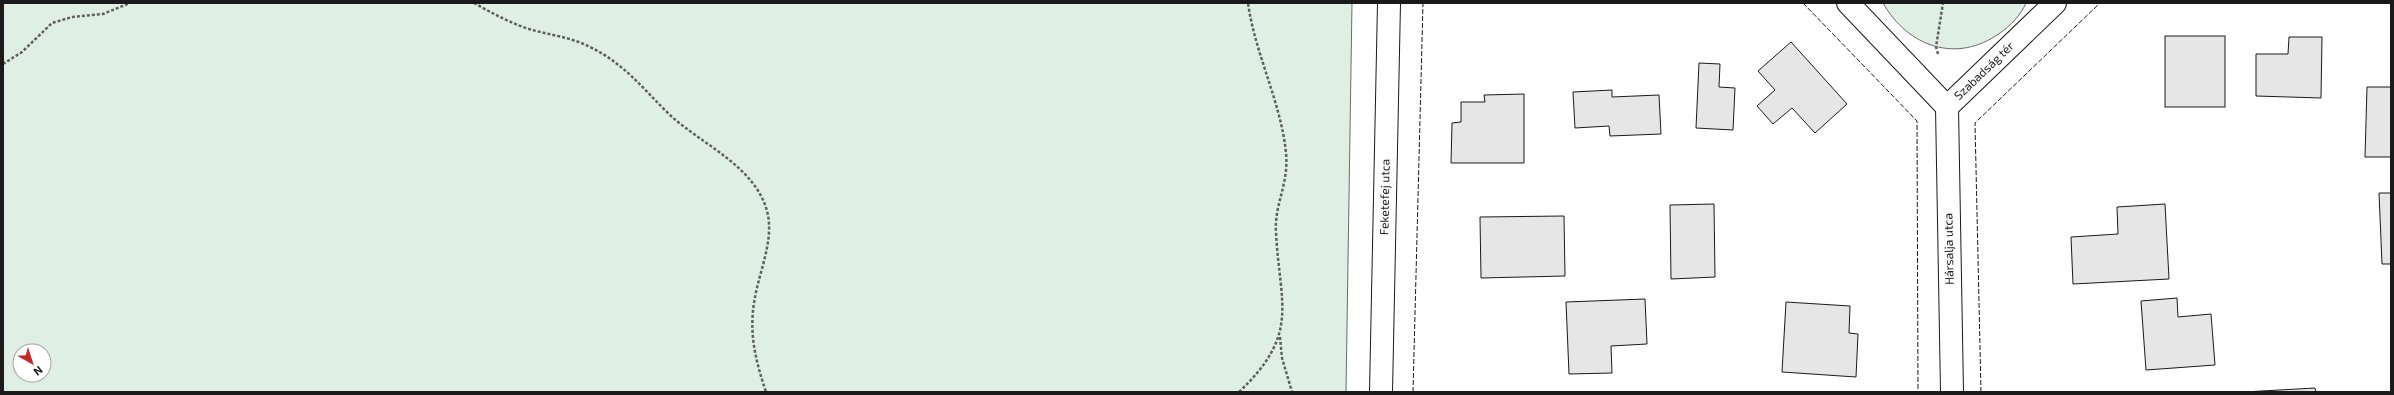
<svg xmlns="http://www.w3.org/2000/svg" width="2394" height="395" font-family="'Exo 2',sans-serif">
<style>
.green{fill:#e0efe3;stroke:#6a6a6a;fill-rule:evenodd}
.building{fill:#e6e6e6;stroke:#1a1a1a}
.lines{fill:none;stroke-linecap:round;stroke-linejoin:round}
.street-casing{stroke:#1a1a1a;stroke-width:24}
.path{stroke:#5f5f5f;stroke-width:2.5;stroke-dasharray:3 2;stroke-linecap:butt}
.street{stroke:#fff;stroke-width:22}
.fence{stroke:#1a1a1a;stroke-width:1;stroke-dasharray:5 2;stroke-linecap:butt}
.labels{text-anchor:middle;stroke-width:3;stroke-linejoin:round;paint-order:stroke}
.street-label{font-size:12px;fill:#1a1a1a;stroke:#fff}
</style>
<rect width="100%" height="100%" fill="#fff"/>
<g class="green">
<path d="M 3,3 L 1352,3 L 1346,392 L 3,392 ZM 20,351 L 44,351 L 44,375 L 20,375 Z"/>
<path d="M 1883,3 L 2026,3 C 2021,15 2010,26 2000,33 C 1957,64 1908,47 1883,3 Z"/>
</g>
<g class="building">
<rect x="2165" y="36" width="60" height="71"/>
<polygon points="2289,37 2322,37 2321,98 2256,96 2256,54 2288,54"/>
<polygon points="1791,42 1847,104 1815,133 1792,108 1773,124 1757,106 1775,90 1758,71"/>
<polygon points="1699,63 1720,64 1719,87 1735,88 1733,130 1696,128"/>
<polygon points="2367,87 2391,87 2391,157 2365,157"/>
<polygon points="1612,90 1612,97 1659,95 1661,134 1610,136 1609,126 1575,128 1573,92"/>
<polygon points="1524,94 1524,163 1451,163 1452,123 1461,122 1461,102 1485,102 1484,95"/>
<polygon points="2379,193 2391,193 2391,264 2382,264"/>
<polygon points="1714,204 1715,277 1671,279 1670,205"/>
<polygon points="2165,204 2169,279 2073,284 2071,237 2118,234 2117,207"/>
<polygon points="1564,216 1565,276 1481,278 1480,217"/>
<polygon points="2177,298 2178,317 2211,314 2215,365 2146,370 2141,301"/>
<polygon points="1645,299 1647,344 1611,346 1612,373 1569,374 1566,302"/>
<polygon points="1786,302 1850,306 1849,333 1858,334 1856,377 1782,372"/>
<polygon points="2315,388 2316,392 2244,392"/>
</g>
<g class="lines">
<defs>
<g id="street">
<polyline points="1848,3 1947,107"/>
<polyline points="1947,107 1952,392"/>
<polyline points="1947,107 2055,3"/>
<polyline points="1381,392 1389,3"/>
</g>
</defs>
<use href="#street" class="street-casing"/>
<g class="path">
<path d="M 474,3 C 492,13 510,23 529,29 C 549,35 571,37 590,47 C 625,64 643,89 670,115 C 701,144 755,166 767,211 C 775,240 758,274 754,303 C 749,335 756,362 766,392"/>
<polyline points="1938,54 1936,47 1943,3"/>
<polyline points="3,64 22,52 52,23 72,17 103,14 130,3"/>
<polyline points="1280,337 1282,358 1292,392"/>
<path d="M 1239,392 C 1300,334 1280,306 1276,233 C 1274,204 1289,185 1286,153 C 1281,102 1255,54 1248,3"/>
</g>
<use href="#street" class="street"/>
<g class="fence">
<polyline points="1803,3 1917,121 1918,392"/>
<polyline points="1413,392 1423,3"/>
<polyline points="1981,392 1975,123 2100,3"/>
</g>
</g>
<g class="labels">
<g class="street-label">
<text transform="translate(1984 71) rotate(-44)" y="4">Szabadság tér</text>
<text transform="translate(1385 197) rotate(-89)" y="4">Feketefej utca</text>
<text transform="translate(1949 249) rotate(-91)" y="4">Hársalja utca</text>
</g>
</g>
<rect width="2394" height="395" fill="none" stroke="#1a1a1a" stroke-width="8"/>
<g transform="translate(32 363) rotate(141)"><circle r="19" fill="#ffffff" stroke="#a3a3a3"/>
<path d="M0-3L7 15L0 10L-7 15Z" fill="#c62828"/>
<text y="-6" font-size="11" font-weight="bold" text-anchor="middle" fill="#1a1a1a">N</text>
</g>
</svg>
